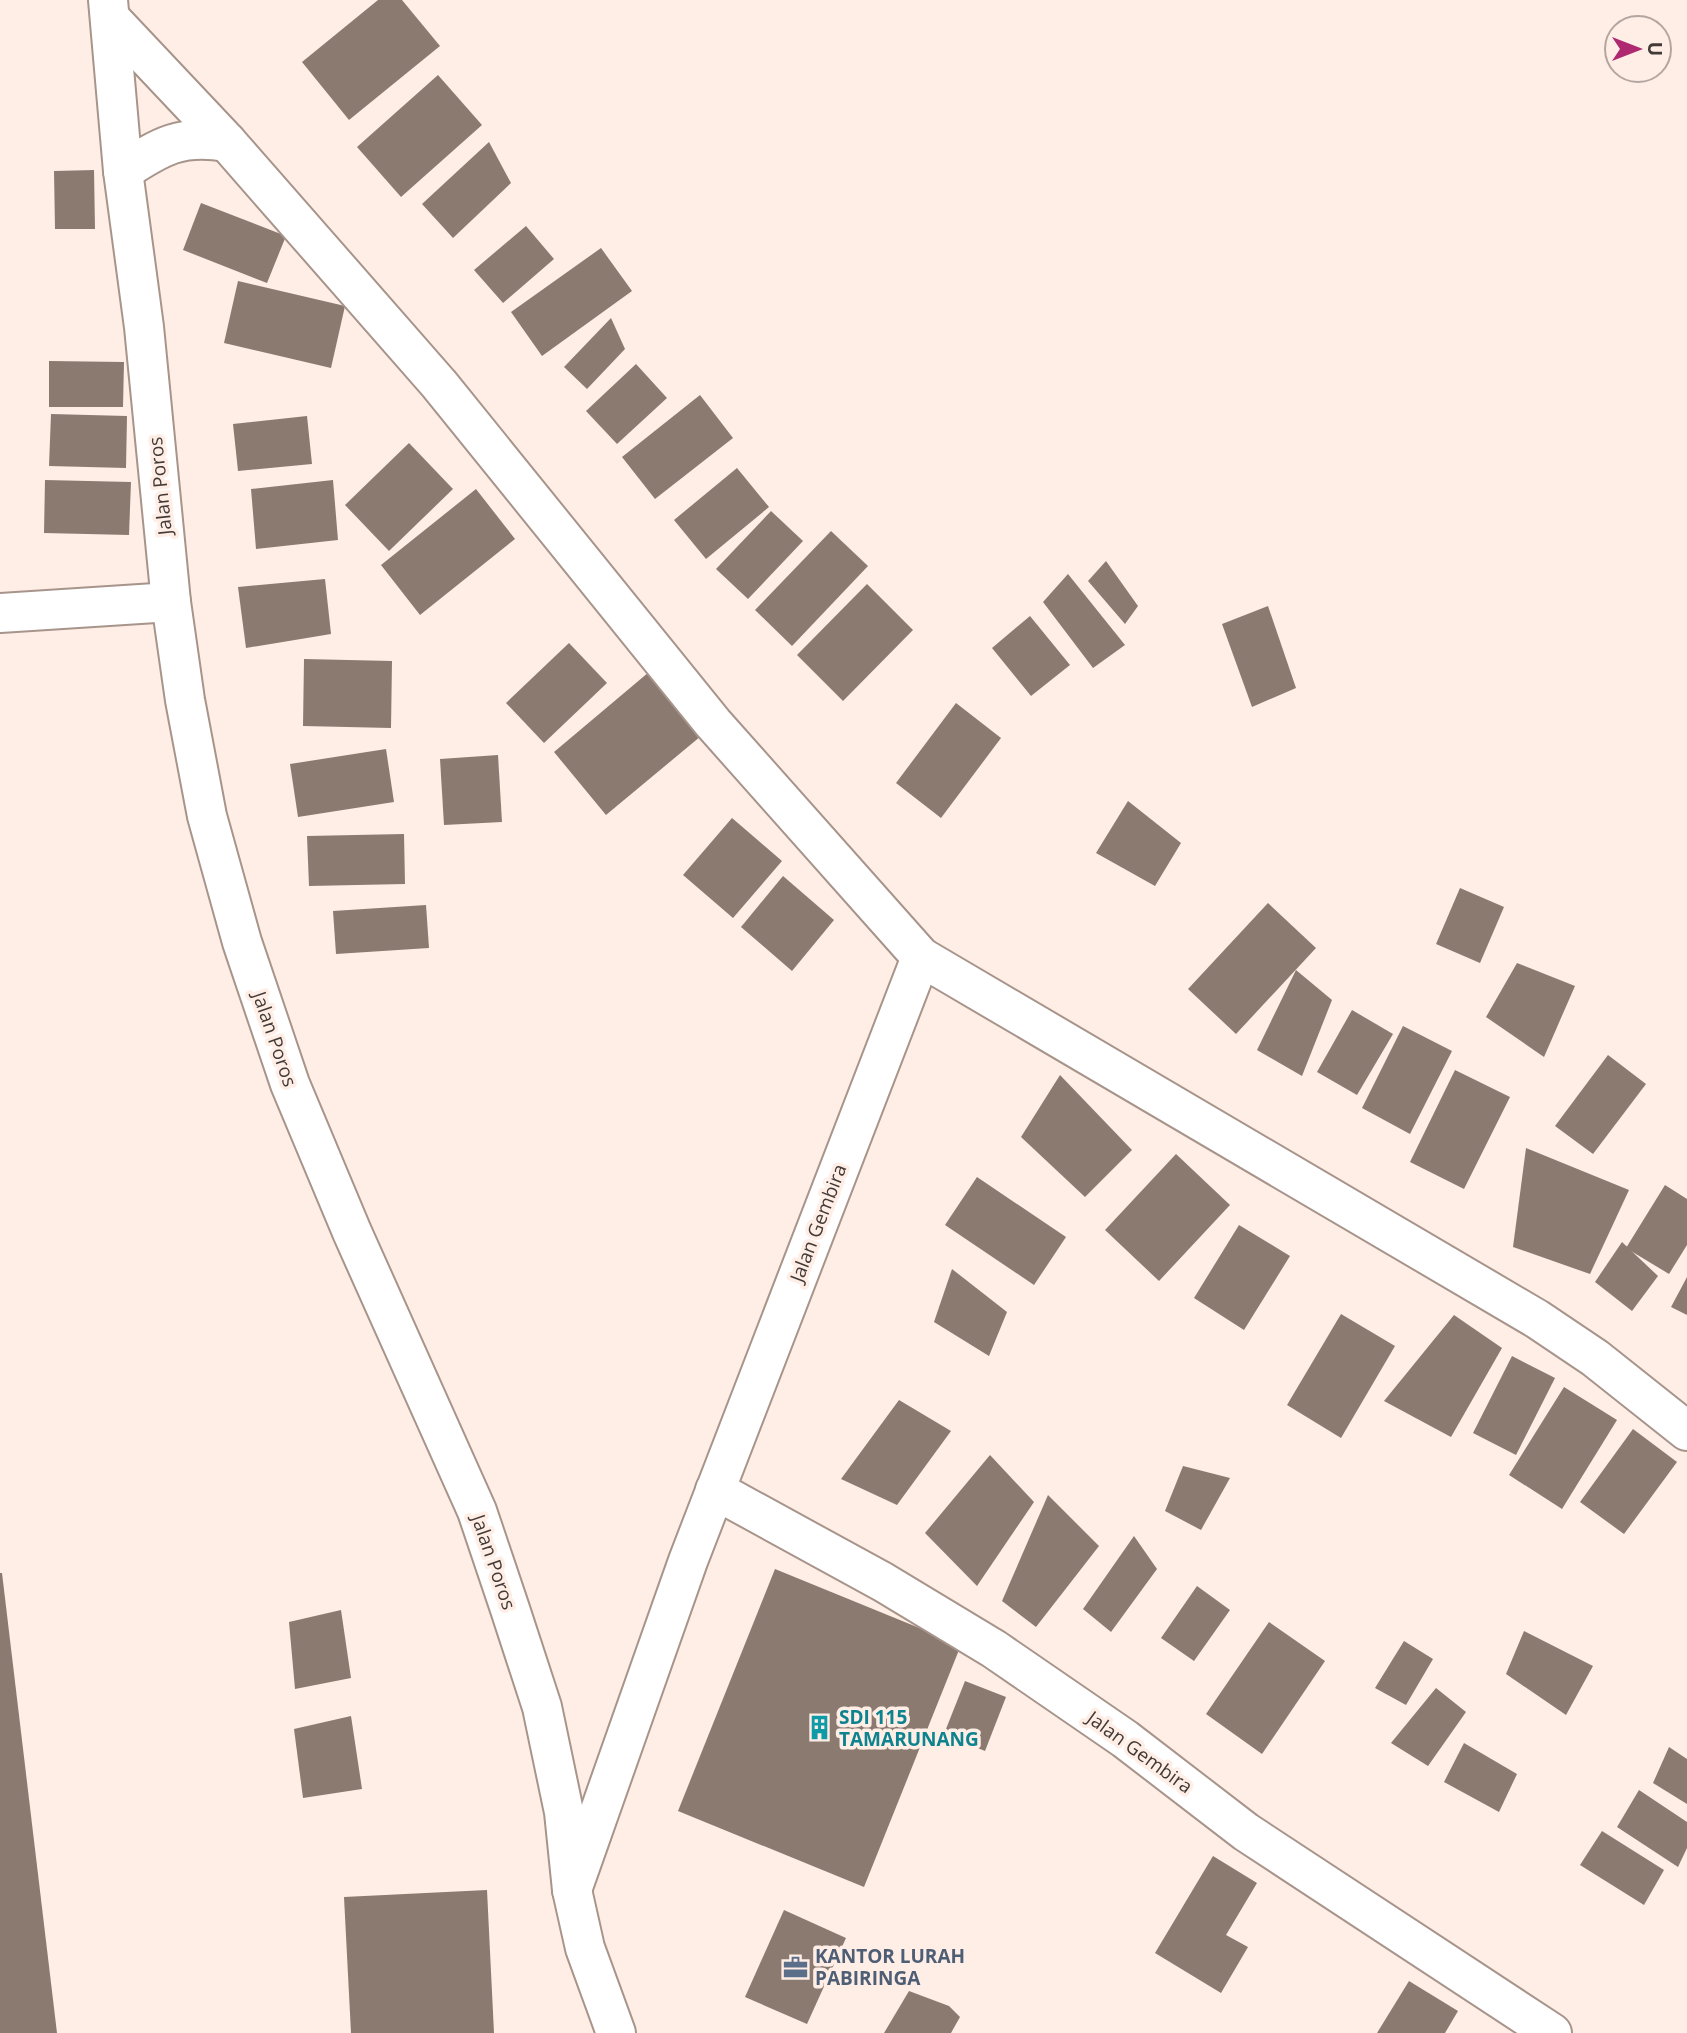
<svg xmlns="http://www.w3.org/2000/svg" width="1687" height="2033" font-family="'Open Sans',sans-serif">
<style>
.building{fill:#8b7a70}
.lines{fill:none;stroke-linecap:round;stroke-linejoin:round}
.minor-casing{stroke:#a7948b;stroke-width:42}
.secondary-casing{stroke:#a7948b;stroke-width:42}
.minor{stroke:#fff;stroke-width:38}
.secondary{stroke:#fff;stroke-width:38}
.labels{text-anchor:middle;stroke-width:7;stroke-linejoin:round;paint-order:stroke}
.street-label{font-size:19px;fill:#423a36;stroke:#ffeee6}
.culture-label{font-size:19px;font-weight:bold;fill:#0d838f;stroke:#ffeee6;text-anchor:start}
.service-label{font-size:19px;font-weight:bold;fill:#4e5e75;stroke:#ffeee6;text-anchor:start}
</style>
<rect width="100%" height="100%" fill="#ffeee6"/>
<g class="building">
<polygon points="378,0 402,0 440,46 349,120 302,62"/>
<polygon points="438,75 482,125 401,197 357,147"/>
<polygon points="489,142 511,183 453,238 422,204"/>
<polygon points="94,170 95,229 55,229 54,171"/>
<polygon points="201,203 286,236 267,283 183,250"/>
<polygon points="526,226 554,259 503,303 474,270"/>
<polygon points="601,248 632,291 542,356 511,312"/>
<polygon points="238,281 345,306 331,368 224,343"/>
<polygon points="611,318 625,349 587,389 564,367"/>
<polygon points="49,361 124,362 123,407 49,407"/>
<polygon points="636,364 667,398 617,444 586,411"/>
<polygon points="700,395 733,438 655,499 622,457"/>
<polygon points="51,414 127,416 126,468 49,466"/>
<polygon points="307,416 312,464 238,471 233,424"/>
<polygon points="409,443 453,489 389,551 345,505"/>
<polygon points="737,468 769,507 706,559 674,520"/>
<polygon points="45,480 131,482 129,535 44,533"/>
<polygon points="333,480 338,540 256,549 251,489"/>
<polygon points="476,489 515,539 420,615 381,565"/>
<polygon points="771,511 803,541 748,599 716,569"/>
<polygon points="831,531 868,566 792,646 755,610"/>
<polygon points="1106,561 1138,606 1125,624 1088,581"/>
<polygon points="1068,574 1125,645 1093,668 1043,602"/>
<polygon points="325,579 331,634 246,648 238,587"/>
<polygon points="867,584 913,630 843,701 797,655"/>
<polygon points="1268,606 1296,688 1252,707 1222,624"/>
<polygon points="1030,616 1070,665 1031,696 992,648"/>
<polygon points="569,643 607,683 544,743 506,703"/>
<polygon points="304,659 392,661 391,728 303,726"/>
<polygon points="649,672 701,736 606,815 554,752"/>
<polygon points="956,703 1001,738 941,818 896,783"/>
<polygon points="386,749 394,802 298,817 290,764"/>
<polygon points="498,755 502,822 444,825 440,759"/>
<polygon points="1128,801 1181,843 1155,886 1096,853"/>
<polygon points="732,818 782,861 733,918 683,875"/>
<polygon points="404,834 405,884 309,886 307,836"/>
<polygon points="783,876 834,920 792,971 741,927"/>
<polygon points="1460,888 1504,907 1480,963 1436,944"/>
<polygon points="1268,903 1316,948 1236,1034 1188,989"/>
<polygon points="426,905 429,948 336,954 333,911"/>
<polygon points="1517,963 1575,986 1544,1057 1486,1017"/>
<polygon points="1296,970 1332,1000 1302,1076 1257,1050"/>
<polygon points="1352,1010 1393,1034 1357,1095 1317,1072"/>
<polygon points="1403,1026 1452,1051 1410,1134 1362,1108"/>
<polygon points="1608,1055 1646,1084 1593,1154 1555,1126"/>
<polygon points="1455,1070 1510,1097 1464,1189 1410,1162"/>
<polygon points="1060,1075 1132,1150 1085,1197 1021,1137"/>
<polygon points="1526,1148 1629,1190 1590,1274 1513,1247"/>
<polygon points="1176,1154 1230,1205 1159,1281 1105,1230"/>
<polygon points="977,1177 1066,1237 1034,1285 945,1225"/>
<polygon points="1665,1185 1687,1199 1687,1245 1669,1274 1626,1248"/>
<polygon points="1239,1225 1290,1256 1244,1330 1194,1298"/>
<polygon points="1622,1242 1658,1276 1632,1311 1595,1282"/>
<polygon points="952,1269 1007,1312 989,1356 934,1322"/>
<polygon points="1687,1277 1687,1315 1671,1307"/>
<polygon points="1341,1314 1395,1346 1341,1438 1287,1405"/>
<polygon points="1454,1315 1502,1348 1451,1437 1384,1401"/>
<polygon points="1512,1356 1555,1378 1516,1455 1473,1433"/>
<polygon points="1564,1387 1617,1420 1562,1509 1509,1475"/>
<polygon points="899,1400 951,1431 897,1505 841,1479"/>
<polygon points="1633,1429 1677,1462 1624,1534 1580,1502"/>
<polygon points="990,1455 1034,1502 977,1586 925,1533"/>
<polygon points="1183,1466 1230,1478 1201,1530 1165,1511"/>
<polygon points="1048,1495 1099,1546 1036,1627 1002,1601"/>
<polygon points="1134,1536 1157,1569 1111,1632 1083,1609"/>
<polygon points="775,1569 961,1645 864,1887 678,1811"/>
<polygon points="0,1573 2,1573 57,2033 0,2033"/>
<polygon points="1197,1586 1230,1610 1194,1661 1161,1638"/>
<polygon points="341,1610 351,1678 295,1689 289,1622"/>
<polygon points="1269,1622 1325,1661 1262,1754 1206,1714"/>
<polygon points="1524,1631 1593,1666 1566,1715 1506,1674"/>
<polygon points="1404,1641 1433,1659 1406,1705 1375,1688"/>
<polygon points="965,1681 1006,1697 985,1751 944,1734"/>
<polygon points="1436,1688 1466,1712 1428,1766 1391,1743"/>
<polygon points="351,1716 362,1789 303,1798 294,1729"/>
<polygon points="1464,1743 1517,1774 1499,1812 1444,1782"/>
<polygon points="1669,1747 1687,1759 1687,1804 1653,1783"/>
<polygon points="1639,1790 1687,1822 1687,1848 1678,1867 1617,1827"/>
<polygon points="1602,1831 1664,1870 1644,1905 1580,1865"/>
<polygon points="1213,1856 1257,1883 1226,1935 1248,1947 1221,1993 1155,1953"/>
<polygon points="487,1890 494,2033 351,2033 344,1897"/>
<polygon points="784,1910 846,1938 807,2024 745,1997"/>
<polygon points="1409,1981 1458,2011 1445,2033 1377,2033"/>
<polygon points="909,1991 949,2006 960,2017 951,2033 884,2033"/>
</g>
<g class="lines">
<defs>
<g id="minor">
<polyline points="111,19 227,142 439,384 713,723 921,957 1537,1319 1595,1358 1687,1431"/>
<path d="M 123,171 C 161,146 181,134 227,142"/>
<polyline points="0,613 171,602"/>
<polyline points="715,1490 883,1582 994,1649 1125,1739 1246,1832 1552,2033"/>
<polyline points="572,1890 688,1561 921,957"/>
</g>
<polyline id="secondary" points="108,0 123,171 144,327 171,602 185,700 207,816 242,942 290,1084 352,1232 477,1511 510,1609 542,1707 564,1812 572,1890 585,1948 616,2033"/>
</defs>
<use href="#minor" class="minor-casing"/>
<use href="#secondary" class="secondary-casing"/>
<use href="#minor" class="minor"/>
<use href="#secondary" class="secondary"/>
</g>
<defs>
<symbol id="building-bare" viewBox="-9 -9 18 18"><path d="M-4-6H4V6H1V3H-1V6H-4ZM-2.5-4.3h1.7v1.8h-1.7ZM.8-4.3h1.7v1.8H.8ZM-2.5-1h1.7V.8h-1.7ZM.8-1h1.7V.8H.8Z" fill="#0f9aa8" stroke="#ffeee6" stroke-width="2.5" paint-order="stroke"/></symbol>
<symbol id="office-bare" viewBox="-9 -9 18 18"><path d="M-6-3h4V-5.5h4V-3h4V5H-6ZM-1-4.5V-3h2v-1.5ZM-6 0V1H6V0Z" fill="#5c6f8a" stroke="#ffeee6" stroke-width="2.5" paint-order="stroke"/></symbol>
</defs>
<g fill-rule="evenodd">
<use href="#building-bare" x="802" y="1710" width="35" height="35"/>
<use href="#office-bare" x="778" y="1950" width="35" height="35"/>
</g>
<g class="labels">
<g class="street-label">
<text transform="translate(160 486) rotate(-96)" y="7">Jalan Poros</text>
<text transform="translate(275 1039) rotate(71)" y="7">Jalan Poros</text>
<text transform="translate(818 1223) rotate(-69)" y="7">Jalan Gembira</text>
<text transform="translate(494 1562) rotate(71)" y="7">Jalan Poros</text>
<text transform="translate(1140 1752) rotate(36)" y="7">Jalan Gembira</text>
</g>
<g class="culture-label">
<text x="839" y="1724">SDI 115<tspan x="839" dy="22">TAMARUNANG</tspan></text>
</g>
<g class="service-label">
<text x="815" y="1963">KANTOR LURAH<tspan x="815" dy="22">PABIRINGA</tspan></text>
</g>
</g>
<g transform="translate(1638 49) rotate(90)"><circle r="33" fill="#ffeee6" stroke="#b3a6a0" stroke-width="2"/>
<path d="M0-5L12 26L0 18L-12 26Z" fill="#ae2970"/>
<text y="-10" font-size="19" font-weight="bold" text-anchor="middle" fill="#423a36">U</text>
</g>
</svg>
